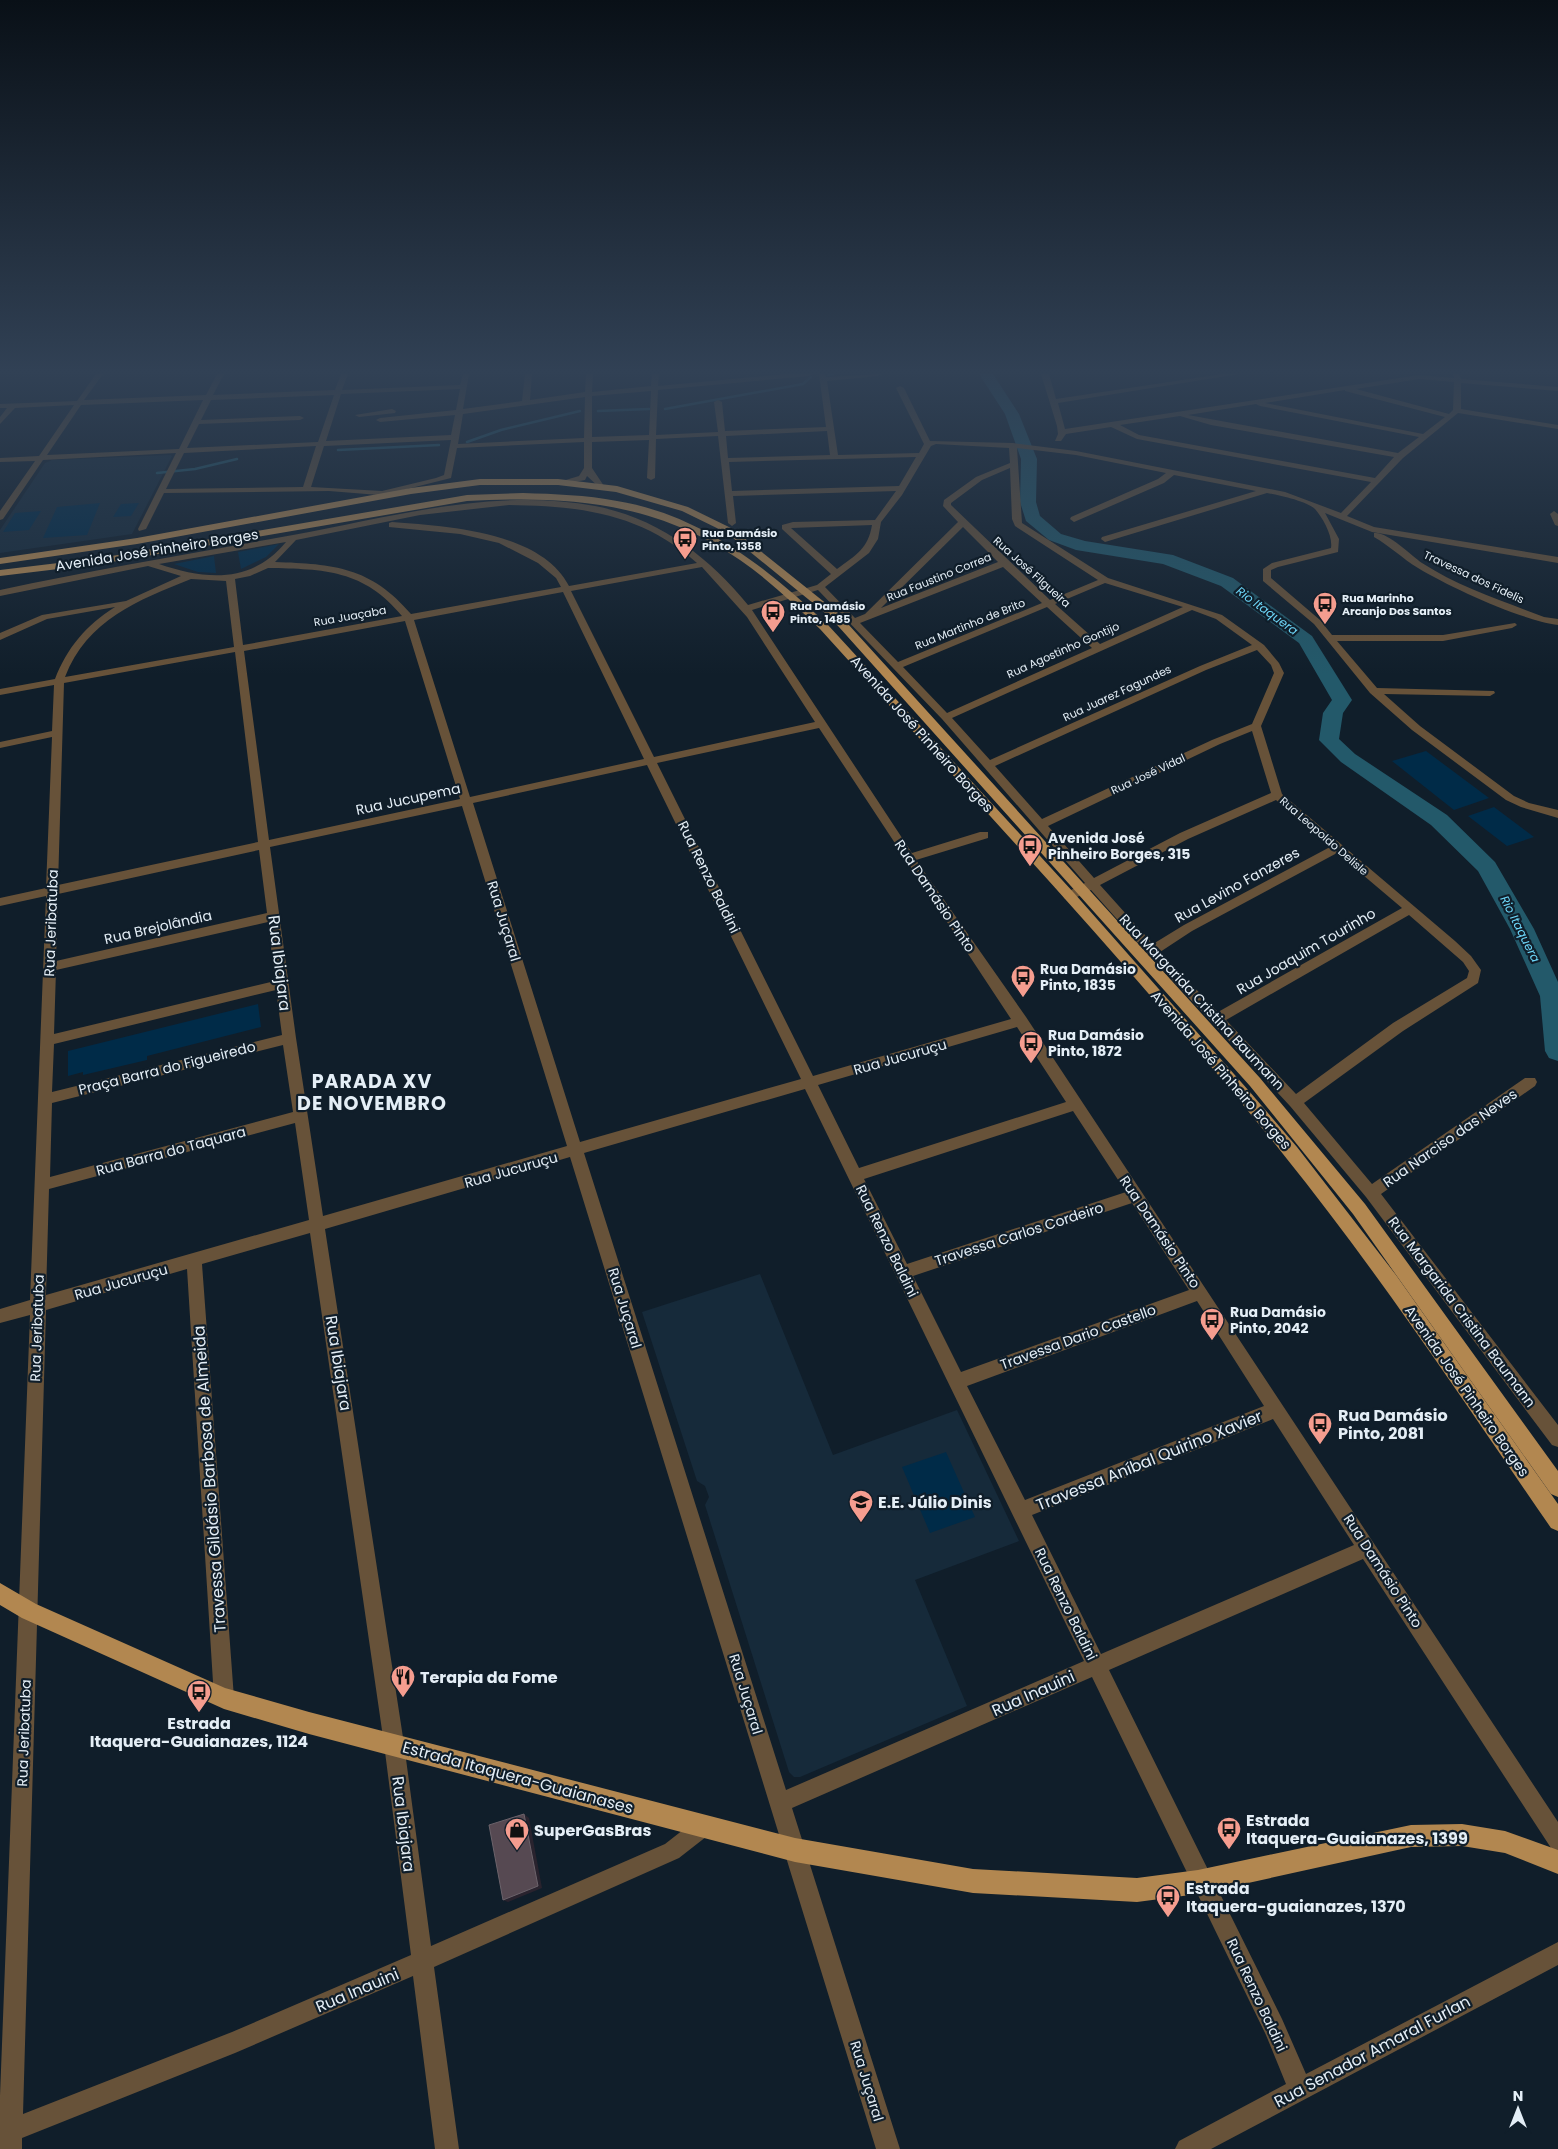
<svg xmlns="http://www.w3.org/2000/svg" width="1558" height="2149" font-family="Poppins,sans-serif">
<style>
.built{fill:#162a3a}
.green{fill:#002b48}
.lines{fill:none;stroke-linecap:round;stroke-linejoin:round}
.stream{stroke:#23596a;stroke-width:2.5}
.river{fill:#23596a;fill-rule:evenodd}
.minor{fill:#675239;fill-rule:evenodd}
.major{fill:#b28750;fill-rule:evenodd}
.shaded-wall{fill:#29232e}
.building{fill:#564952;stroke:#6c636b}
.labels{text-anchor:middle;stroke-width:4.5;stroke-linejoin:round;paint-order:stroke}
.far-poi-label{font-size:11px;font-weight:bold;fill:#e4eef6;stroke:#101e2a;text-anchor:start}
.far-street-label{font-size:11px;fill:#e4eef6;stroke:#101e2a}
.far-water-label{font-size:12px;font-style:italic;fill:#6dd6f8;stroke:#101e2a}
.street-label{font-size:14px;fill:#e4eef6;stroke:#101e2a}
.poi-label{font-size:14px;font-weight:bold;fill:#e4eef6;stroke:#101e2a;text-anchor:start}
.near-street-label{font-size:16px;fill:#e4eef6;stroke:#101e2a}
.near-poi-label{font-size:16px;font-weight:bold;fill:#e4eef6;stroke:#101e2a;text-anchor:start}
.district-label{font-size:19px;font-weight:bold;letter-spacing:1px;fill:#e4eef6;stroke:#101e2a}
</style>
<rect width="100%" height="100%" fill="#101e2a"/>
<g class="built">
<polygon points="170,455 172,456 132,534 0,553 0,530 45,463 52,460"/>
<polygon points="760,1274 833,1455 957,1410 1019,1541 915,1580 967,1706 800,1777 794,1777 789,1772 705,1505 709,1497 705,1486 697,1481 642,1312"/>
</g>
<g class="green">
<polygon points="100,503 87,535 43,538 57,507"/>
<polygon points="139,503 131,516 113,517 121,504"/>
<polygon points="41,511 29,530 3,532 15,513"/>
<polygon points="279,544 266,557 241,569 238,552"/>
<polygon points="214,556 216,573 198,572 174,564"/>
<polygon points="1426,751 1489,798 1454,810 1392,761"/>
<polygon points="1494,807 1534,837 1507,846 1468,816"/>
<polygon points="258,1004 261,1027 147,1056 147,1060 83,1075 83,1072 68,1076 68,1051"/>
<polygon points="946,1452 975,1517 930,1533 902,1467"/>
</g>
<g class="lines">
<g class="stream">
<polyline points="828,375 833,374"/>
<polyline points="665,409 803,384 811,377"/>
<polyline points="598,411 649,409"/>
<polyline points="467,442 501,430 580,411"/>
<polyline points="338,450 439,445"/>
<polyline points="157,473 195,469 237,459"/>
</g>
<polygon class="river" points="979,374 993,374 1019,414 1037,459 1036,502 1040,516 1061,534 1085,541 1173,555 1233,578 1312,636 1352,700 1343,713 1339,739 1355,754 1447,815 1495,862 1534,929 1558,982 1558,1061 1549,1058 1545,1051 1540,996 1510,929 1478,871 1431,825 1341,762 1319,740 1323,713 1332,700 1299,643 1221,586 1163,564 1076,550 1049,540 1026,521 1020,502 1021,459 1005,414"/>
<g class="minor">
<path d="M 96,374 L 103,374 L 84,400 L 206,395 L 217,374 L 224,374 L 213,395 L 335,390 L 341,374 L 348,374 L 342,390 L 460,385 L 463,374 L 469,374 L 463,409 L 522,401 L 525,374 L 532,374 L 530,400 L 585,392 L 586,374 L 593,374 L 592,392 L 651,386 L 652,374 L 659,374 L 658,386 L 786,374 L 813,374 L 809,376 L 658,390 L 656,435 L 718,432 L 714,402 L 718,400 L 722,402 L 725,431 L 826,427 L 819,374 L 825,374 L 826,377 L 881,374 L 878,376 L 827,381 L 838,455 L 919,453 L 924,444 L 896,388 L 900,386 L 904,388 L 930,441 L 1013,443 L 1076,451 L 1285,492 L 1341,513 L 1371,482 L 1137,439 L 1111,427 L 1066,434 L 1061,441 L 1055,441 L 1058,434 L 1057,426 L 1041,374 L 1049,374 L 1056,399 L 1222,374 L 1239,374 L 1058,403 L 1065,429 L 1419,375 L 1454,378 L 1453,374 L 1459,374 L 1461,379 L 1558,387 L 1558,391 L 1461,383 L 1461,409 L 1558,425 L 1558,429 L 1458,413 L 1403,458 L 1347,516 L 1374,527 L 1558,557 L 1558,563 L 1372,532 L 1325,513 L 1339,539 L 1338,552 L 1278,567 L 1271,570 L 1271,578 L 1320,620 L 1332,635 L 1443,635 L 1515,623 L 1517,625 L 1512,628 L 1443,641 L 1337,641 L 1377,688 L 1494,691 L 1495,693 L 1490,696 L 1384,694 L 1420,726 L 1514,796 L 1529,803 L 1558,810 L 1558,818 L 1521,807 L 1506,800 L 1412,730 L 1370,693 L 1314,624 L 1263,581 L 1263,569 L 1272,563 L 1331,548 C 1333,536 1323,518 1315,509 C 1306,501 1279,495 1267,493 L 1105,542 L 1101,539 L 1102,537 L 1256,491 L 1174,475 L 1164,483 L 1074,522 L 1070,519 L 1071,517 L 1158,479 L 1166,473 L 1076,455 L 1017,448 L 1022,523 L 1108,578 L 1222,615 L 1264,645 L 1279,663 L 1284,673 L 1261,726 L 1282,794 L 1455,941 L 1471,956 L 1481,970 L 1478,983 L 1403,1031 L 1304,1103 L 1372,1184 L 1525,1078 L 1535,1078 L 1537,1082 L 1535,1086 L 1381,1194 L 1558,1425 L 1558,1447 L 1552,1445 L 1366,1197 L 1290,1106 L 1148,954 L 1091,890 L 1073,899 L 1065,899 L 1063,896 L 1065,893 L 1085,883 L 942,719 L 818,590 L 752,610 L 912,853 L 980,832 L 988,832 L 988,838 L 916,860 L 1026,1017 L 1141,1191 L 1558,1822 L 1558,1852 L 1551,1848 L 1363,1559 L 1109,1670 L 1282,2019 L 1306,2074 L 1558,1942 L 1558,1965 L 1211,2149 L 1175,2149 L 1179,2141 L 1286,2084 L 1266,2035 L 1092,1677 L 792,1808 L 900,2149 L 876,2149 L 570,1157 L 325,1229 L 404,1744 L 431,1946 L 665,1844 L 697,1819 L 704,1816 L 711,1819 L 714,1826 L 711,1833 L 679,1858 L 434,1967 L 459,2149 L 435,2149 L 413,1976 L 235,2053 L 22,2138 L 22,2149 L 0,2149 L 0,2096 L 30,1315 L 0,1323 L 0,1309 L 30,1300 L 46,896 L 0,906 L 0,898 L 46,888 L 52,737 L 0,748 L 0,742 L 52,731 L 54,685 L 0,695 L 0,689 L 55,679 C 67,648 86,625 115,607 L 47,619 L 0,640 L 0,633 L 42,615 L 126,601 L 181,576 L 148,566 L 0,596 L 0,590 C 97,569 195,553 293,535 C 392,517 494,487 595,506 C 658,518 709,557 748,605 L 817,585 L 831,574 L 782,529 L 782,525 L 793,522 L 875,520 L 896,491 L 733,496 L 736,523 L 732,526 L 728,523 L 718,436 L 656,439 L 655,478 L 651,480 L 647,478 L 649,440 L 592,442 L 592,468 L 604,486 L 600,488 L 587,476 L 585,480 L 563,484 L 559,482 L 579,476 L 584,468 L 584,442 L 457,448 L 451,478 L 387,494 L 386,498 L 380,498 L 379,495 L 329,491 L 164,493 L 146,529 L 139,531 L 138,529 L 176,453 L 43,460 L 3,519 L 0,520 L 0,511 L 35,461 L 0,462 L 0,458 L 39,456 L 74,405 L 15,408 L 0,424 L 0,417 L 7,408 L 0,408 L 0,404 L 77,401 ZM 1419,379 L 1454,382 L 1453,410 L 1449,414 L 1356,389 ZM 460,389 L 456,410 L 380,418 L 376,420 L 380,422 L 455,415 L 451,435 L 326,441 L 341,394 ZM 1345,390 L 1345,391 L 1445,417 L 1423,434 L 1265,403 ZM 651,391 L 649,435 L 592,437 L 592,396 ZM 334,395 L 318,442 L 187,448 L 199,424 L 300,420 L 304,418 L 300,416 L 201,420 L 211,400 ZM 585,397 L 584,438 L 458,444 L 463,414 ZM 203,400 L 179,449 L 47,455 L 81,405 ZM 1256,404 L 1260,406 L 1419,437 L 1398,453 L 1188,415 ZM 1180,416 L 1211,425 L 1394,457 L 1375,478 L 1139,435 L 1120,425 ZM 827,431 L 830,455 L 728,458 L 726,436 ZM 451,440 L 444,475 L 436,478 L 382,491 L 311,487 L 324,446 ZM 936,444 L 1009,448 L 1010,463 L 976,477 L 944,500 L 943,506 L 958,522 L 865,614 L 855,618 L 825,587 L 869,553 L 878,539 L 881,522 L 902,495 L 931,446 ZM 316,446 L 303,487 L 166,489 L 184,453 ZM 916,457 L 899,486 L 732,491 L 729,462 ZM 1010,468 L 1012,519 L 1015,526 L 1098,580 L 1050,600 L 951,505 L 951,503 L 982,480 ZM 509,505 C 580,506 641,513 697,563 L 569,586 C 541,531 445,526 392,522 L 389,523 L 389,527 L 460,534 L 499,543 L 538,563 L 556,578 L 561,587 L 411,614 C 371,567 334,564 275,562 L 296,540 L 420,515 ZM 872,525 C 868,549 856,555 837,569 L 791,528 ZM 963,527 L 998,562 L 881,608 ZM 286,542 C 251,584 206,580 159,564 ZM 702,567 L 747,617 L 815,722 L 654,757 L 571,591 ZM 1003,567 L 1042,603 L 898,662 L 860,623 ZM 268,568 C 325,569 364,570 402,616 L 243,645 L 235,579 L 250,576 ZM 191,579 L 226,581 L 234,647 L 65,677 C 87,620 138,600 191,579 ZM 1105,583 L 1183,607 L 1100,644 L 1055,604 ZM 563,592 L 644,759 L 470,797 L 414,620 ZM 1047,607 L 1092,648 L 947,713 L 903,667 ZM 1192,610 L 1216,619 L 1252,645 L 1200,666 L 990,760 L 952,718 ZM 405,621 L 460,799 L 269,840 L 244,651 ZM 1257,650 L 1271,665 L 1274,673 L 1252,724 L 1212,740 L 1042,819 L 995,766 L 1206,670 ZM 235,652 L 258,842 L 58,885 L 64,683 ZM 819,728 L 1011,1019 L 813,1076 L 657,763 ZM 1252,731 L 1271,793 L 1180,833 L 1094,878 L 1048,826 L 1220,744 ZM 647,765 L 801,1079 L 580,1142 L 473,803 ZM 1276,800 L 1330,847 L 1184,925 L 1153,944 L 1100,885 L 1188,839 ZM 462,806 L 567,1146 L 323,1216 L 296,1038 L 270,847 ZM 259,850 L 267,913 L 56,961 L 58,894 ZM 1337,853 L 1402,908 L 1218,1012 L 1160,952 L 1192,931 ZM 1409,915 L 1463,962 L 1469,971 L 1467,978 L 1393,1023 L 1296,1094 L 1226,1020 ZM 268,922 L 275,981 L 54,1034 L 56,970 ZM 276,990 L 282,1035 L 52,1092 L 54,1044 ZM 1017,1027 L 1066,1102 L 859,1168 L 818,1085 ZM 283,1045 L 293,1112 L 50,1177 L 52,1103 ZM 805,1089 L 1084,1661 L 786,1790 L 584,1153 ZM 1073,1111 L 1126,1192 L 907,1264 L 864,1179 ZM 295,1123 L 309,1220 L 46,1295 L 49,1189 ZM 1132,1203 L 1189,1290 L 961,1372 L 913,1276 ZM 310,1233 L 384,1744 L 411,1955 L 232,2032 L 23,2114 L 46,1310 L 187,1269 L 214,1698 L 217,1705 L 224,1708 L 231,1705 L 234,1698 L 202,1264 ZM 1197,1301 L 1264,1406 L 1025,1500 L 967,1386 ZM 1273,1419 L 1354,1545 L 1101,1654 L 1032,1515 Z"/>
<polygon points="392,409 396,411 395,413 359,417 355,415"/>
<polygon points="1554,511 1558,514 1558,526 1555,525 1550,514"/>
<path d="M 1374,533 C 1387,531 1411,555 1422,563 C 1459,587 1503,601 1544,617 L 1558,619 L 1558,625 C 1521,620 1451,588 1418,568 C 1403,559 1390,546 1374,537 Z"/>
</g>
<g class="major">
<polygon points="480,479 558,479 617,486 688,507 733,529 838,613 1260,1078 1365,1204 1558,1471 1558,1497 1551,1494 1353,1214 1250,1086 830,617 727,533 682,511 616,492 558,485 480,485 411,494 137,544 0,564 0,558 137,538 411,488"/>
<path d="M 523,493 C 555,494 586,495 617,501 C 702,515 767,568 828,625 L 1074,893 L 1249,1091 L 1297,1147 L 1396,1275 L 1558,1504 L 1558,1531 L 1551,1528 C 1464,1402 1379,1273 1283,1154 C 1137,972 976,802 820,629 C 795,605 769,580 740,560 C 654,501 567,496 467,501 L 100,564 L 0,576 L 0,570 L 100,558 L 467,495 Z"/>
<polygon points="0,1583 36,1604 225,1688 309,1712 795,1838 973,1869 1137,1878 1198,1870 1411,1825 1462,1824 1505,1831 1558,1850 1558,1874 1505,1853 1462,1846 1411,1847 1198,1894 1137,1902 973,1893 795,1862 309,1734 224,1709 22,1618 0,1605"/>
</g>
</g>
<polygon class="shaded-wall" points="524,1814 529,1818 542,1888 508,1902 503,1900"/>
<polygon class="building" points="524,1814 538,1886 503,1900 489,1825"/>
<linearGradient id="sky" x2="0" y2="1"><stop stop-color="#091017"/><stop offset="0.55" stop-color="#314155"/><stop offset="1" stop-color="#314155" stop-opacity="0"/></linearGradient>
<rect width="1558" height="675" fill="url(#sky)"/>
<defs>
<symbol id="bus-pin" viewBox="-11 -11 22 30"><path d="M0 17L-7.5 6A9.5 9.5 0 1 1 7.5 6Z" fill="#f59d8f" stroke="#101e2a"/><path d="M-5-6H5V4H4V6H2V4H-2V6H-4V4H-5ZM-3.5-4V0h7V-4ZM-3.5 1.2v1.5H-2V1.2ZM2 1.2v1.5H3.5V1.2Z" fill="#111"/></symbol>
<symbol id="school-pin" viewBox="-11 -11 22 30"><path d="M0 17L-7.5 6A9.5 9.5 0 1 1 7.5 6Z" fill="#f59d8f" stroke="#101e2a"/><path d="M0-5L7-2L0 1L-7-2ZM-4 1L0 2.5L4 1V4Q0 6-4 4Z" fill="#111"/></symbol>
<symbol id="restaurant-pin" viewBox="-11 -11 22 30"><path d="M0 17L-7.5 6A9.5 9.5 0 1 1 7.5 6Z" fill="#f59d8f" stroke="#101e2a"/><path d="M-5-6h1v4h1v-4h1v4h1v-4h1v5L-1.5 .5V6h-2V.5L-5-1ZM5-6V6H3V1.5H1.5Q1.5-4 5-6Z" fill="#111"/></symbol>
<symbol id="shop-pin" viewBox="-11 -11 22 30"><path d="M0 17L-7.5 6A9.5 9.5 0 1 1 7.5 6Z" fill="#f59d8f" stroke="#101e2a"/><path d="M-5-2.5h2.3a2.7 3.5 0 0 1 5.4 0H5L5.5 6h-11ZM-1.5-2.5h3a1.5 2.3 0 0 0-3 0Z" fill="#111"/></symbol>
</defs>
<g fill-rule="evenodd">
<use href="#bus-pin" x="671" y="525" width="28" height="38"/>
<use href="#bus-pin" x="1311" y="590" width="28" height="38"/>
<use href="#bus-pin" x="759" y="598" width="28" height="38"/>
<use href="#bus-pin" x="1016" y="832" width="28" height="38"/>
<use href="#bus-pin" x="1009" y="963" width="28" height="38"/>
<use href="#bus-pin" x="1017" y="1029" width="28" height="38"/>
<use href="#bus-pin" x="1198" y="1306" width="28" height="38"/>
<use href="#bus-pin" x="1306" y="1410" width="28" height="38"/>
<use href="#school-pin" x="847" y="1488" width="28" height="38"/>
<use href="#restaurant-pin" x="389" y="1663" width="28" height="38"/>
<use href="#bus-pin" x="185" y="1678" width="28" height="38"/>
<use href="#bus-pin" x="1215" y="1815" width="28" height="38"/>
<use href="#shop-pin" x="503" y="1816" width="28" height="38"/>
<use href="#bus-pin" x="1154" y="1883" width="28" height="38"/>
</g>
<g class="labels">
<g class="far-poi-label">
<text x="702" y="537">Rua Damásio<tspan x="702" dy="13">Pinto, 1358</tspan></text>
<text x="1342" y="602">Rua Marinho<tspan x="1342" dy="13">Arcanjo Dos Santos</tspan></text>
<text x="790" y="610">Rua Damásio<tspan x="790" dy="13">Pinto, 1485</tspan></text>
</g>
<g class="far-street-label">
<text transform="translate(1032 572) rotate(42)" y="4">Rua José Filgueira</text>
<text transform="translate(939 577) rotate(-22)" y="4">Rua Faustino Correa</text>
<text transform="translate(1474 577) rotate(25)" y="4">Travessa dos Fidelis</text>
<text transform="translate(350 616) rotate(-10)" y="4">Rua Juaçaba</text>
<text transform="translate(970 624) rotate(-22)" y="4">Rua Martinho de Brito</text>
<text transform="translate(1063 650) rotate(-24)" y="4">Rua Agostinho Gontijo</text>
<text transform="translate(1117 693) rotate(-25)" y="4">Rua Juarez Fagundes</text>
<text transform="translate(1148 774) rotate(-25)" y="4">Rua José Vidal</text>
<text transform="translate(1324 836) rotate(41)" y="4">Rua Leopoldo Delisle</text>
</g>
<g class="far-water-label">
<text transform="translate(1267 611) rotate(36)" y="4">Rio Itaquera</text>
<text transform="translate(1520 929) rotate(63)" y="4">Rio Itaquera</text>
</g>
<g class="street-label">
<text transform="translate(157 550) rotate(-9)" y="5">Avenida José Pinheiro Borges</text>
<text transform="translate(922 734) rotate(48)" y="5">Avenida José Pinheiro Borges</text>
<text transform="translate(408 799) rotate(-12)" y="5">Rua Jucupema</text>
<text transform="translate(709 877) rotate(64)" y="5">Rua Renzo Baldini</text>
<text transform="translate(1237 885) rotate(-29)" y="5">Rua Levino Fanzeres</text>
<text transform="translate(935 896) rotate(56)" y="5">Rua Damásio Pinto</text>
<text transform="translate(504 921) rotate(73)" y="5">Rua Juçaral</text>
<text transform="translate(51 923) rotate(-88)" y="5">Rua Jeribatuba</text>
<text transform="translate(158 927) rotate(-13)" y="5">Rua Brejolândia</text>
<text transform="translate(1306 951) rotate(-30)" y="5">Rua Joaquim Tourinho</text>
<text transform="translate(1202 1002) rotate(47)" y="5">Rua Margarida Cristina Baumann</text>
<text transform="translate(900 1057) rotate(-16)" y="5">Rua Jucuruçu</text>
<text transform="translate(167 1068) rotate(-14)" y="5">Praça Barra do Figueiredo</text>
<text transform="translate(1221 1070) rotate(49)" y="5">Avenida José Pinheiro Borges</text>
<text transform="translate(1450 1138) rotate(-35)" y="5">Rua Narciso das Neves</text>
<text transform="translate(171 1151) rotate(-15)" y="5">Rua Barra do Taquara</text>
<text transform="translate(511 1170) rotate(-16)" y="5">Rua Jucuruçu</text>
<text transform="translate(1160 1232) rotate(56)" y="5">Rua Damásio Pinto</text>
<text transform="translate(1019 1234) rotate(-18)" y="5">Travessa Carlos Cordeiro</text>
<text transform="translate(887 1241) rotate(64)" y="5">Rua Renzo Baldini</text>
<text transform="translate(121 1282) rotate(-16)" y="5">Rua Jucuruçu</text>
<text transform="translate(625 1308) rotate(73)" y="5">Rua Juçaral</text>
<text transform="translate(1462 1312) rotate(53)" y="5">Rua Margarida Cristina Baumann</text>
<text transform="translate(37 1328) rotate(-88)" y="5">Rua Jeribatuba</text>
<text transform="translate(1078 1337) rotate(-20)" y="5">Travessa Dario Castello</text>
<text transform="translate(1467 1391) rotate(55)" y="5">Avenida José Pinheiro Borges</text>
<text transform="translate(1383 1571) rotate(57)" y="5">Rua Damásio Pinto</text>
<text transform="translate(1066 1604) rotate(64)" y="5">Rua Renzo Baldini</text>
<text transform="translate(746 1694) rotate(73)" y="5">Rua Juçaral</text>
<text transform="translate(24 1733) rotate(-88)" y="5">Rua Jeribatuba</text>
<text transform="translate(1257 1995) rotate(65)" y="5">Rua Renzo Baldini</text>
<text transform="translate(867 2081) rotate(73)" y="5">Rua Juçaral</text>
</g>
<g class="poi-label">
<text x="1048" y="843">Avenida José<tspan x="1048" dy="16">Pinheiro Borges, 315</tspan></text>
<text x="1040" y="974">Rua Damásio<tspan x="1040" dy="16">Pinto, 1835</tspan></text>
<text x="1048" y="1040">Rua Damásio<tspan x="1048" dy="16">Pinto, 1872</tspan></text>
<text x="1230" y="1317">Rua Damásio<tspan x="1230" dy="16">Pinto, 2042</tspan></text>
</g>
<g class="near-street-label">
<text transform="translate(280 963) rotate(83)" y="6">Rua Ibiajara</text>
<text transform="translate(339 1363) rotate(81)" y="6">Rua Ibiajara</text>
<text transform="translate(1149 1460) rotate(-22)" y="6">Travessa Aníbal Quirino Xavier</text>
<text transform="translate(209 1479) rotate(-94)" y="6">Travessa Gildásio Barbosa de Almeida</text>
<text transform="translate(1033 1693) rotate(-24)" y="6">Rua Inauini</text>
<text transform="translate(518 1777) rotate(15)" y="6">Estrada Itaquera-Guaianases</text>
<text transform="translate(404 1824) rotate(83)" y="6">Rua Ibiajara</text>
<text transform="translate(357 1990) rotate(-23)" y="6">Rua Inauini</text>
<text transform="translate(1372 2051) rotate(-28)" y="6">Rua Senador Amaral Furlan</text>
</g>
<g class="near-poi-label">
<text x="1338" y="1421">Rua Damásio<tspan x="1338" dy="18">Pinto, 2081</tspan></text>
<text x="878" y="1508">E.E. Júlio Dinis</text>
<text x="420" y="1683">Terapia da Fome</text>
<text x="199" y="1729" text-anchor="middle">Estrada<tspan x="199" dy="18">Itaquera-Guaianazes, 1124</tspan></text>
<text x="1246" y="1826">Estrada<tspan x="1246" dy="18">Itaquera-Guaianazes, 1399</tspan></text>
<text x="534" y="1836">SuperGasBras</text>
<text x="1186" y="1894">Estrada<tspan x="1186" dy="18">Itaquera-guaianazes, 1370</tspan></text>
</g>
<g class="district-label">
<text x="372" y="1088">PARADA XV<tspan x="372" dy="22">DE NOVEMBRO</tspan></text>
</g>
</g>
<g transform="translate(1518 2109)" stroke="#101e2a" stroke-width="4" paint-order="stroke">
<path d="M0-4L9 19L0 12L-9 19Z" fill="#e4eef6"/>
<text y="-8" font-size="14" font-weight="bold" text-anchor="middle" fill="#e4eef6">N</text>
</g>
</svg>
